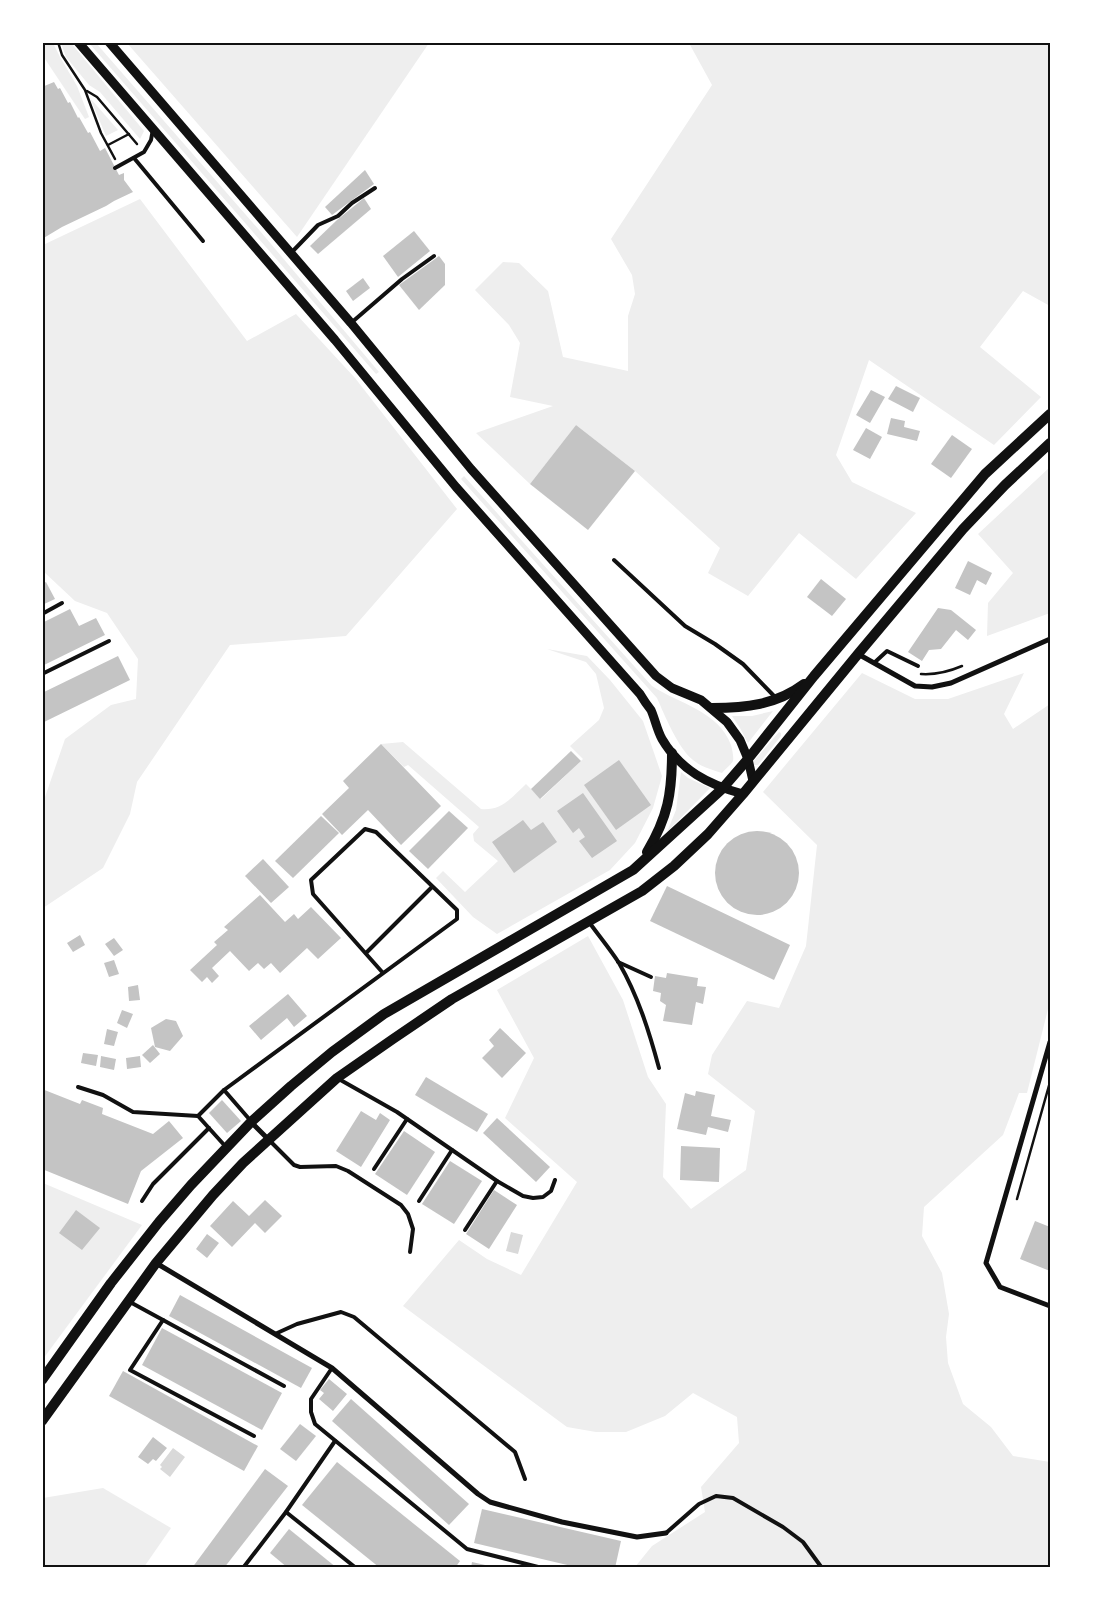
<svg xmlns="http://www.w3.org/2000/svg" width="1093" height="1610" font-family="'PT Sans',sans-serif">
<style>
.green{fill:#eee}
.water{fill:#d9d9d9}
.building{fill:#c4c4c4}
.lines{fill:none;stroke-linecap:round;stroke-linejoin:round}
.path{stroke:#111;stroke-width:2.5}
.service{stroke:#111;stroke-width:4}
.minor{stroke:#111;stroke-width:5}
.tertiary{stroke:#111;stroke-width:9}
.secondary{stroke:#111;stroke-width:10}
.neatline{fill:none;stroke:#111;stroke-width:2}
</style>
<rect width="100%" height="100%" fill="#fff"/>
<g class="green">
<polygon points="42,43 53,43 60,57 77,86 89,117 85,119 43,56"/>
<polygon points="61,43 71,43 144,131 140,139 100,92 89,85 66,57"/>
<polygon points="89,43 96,43 260,231 379,372 376,374"/>
<polygon points="127,43 429,43 297,237"/>
<polygon points="689,43 1050,43 1050,306 1023,291 980,347 1041,397 994,445 869,360 836,455 852,482 916,513 856,579 799,533 748,596 708,573 720,548 635,471 576,425 530,484 476,433 553,406 510,397 520,343 509,325 475,290 503,262 519,263 548,291 563,357 628,371 628,316 635,294 632,275 611,239 712,85"/>
<polygon points="90,98 118,130 106,136"/>
<polygon points="140,199 247,341 296,314 355,378 457,509 346,636 230,645 137,782 130,814 103,868 43,908 43,803 65,739 111,705 136,699 138,659 107,613 75,601 43,571 43,245"/>
<polygon points="1050,467 1050,613 987,636 988,603 1013,573 978,534"/>
<path d="M 464,476 L 652,686 C 679,704 719,711 731,745 C 732,749 734,757 733,761 C 731,765 725,769 722,773 C 713,770 701,767 693,760 C 678,748 665,716 657,698 L 461,479 Z"/>
<path d="M 547,649 L 587,656 L 610,680 L 643,721 L 662,776 L 653,808 L 635,843 L 610,870 L 497,934 L 473,917 L 436,878 L 443,871 L 465,892 L 498,861 L 474,841 L 473,834 L 479,827 L 408,765 L 404,767 L 381,744 L 403,742 L 481,809 C 502,811 512,797 526,784 L 541,799 L 583,759 L 570,746 L 599,720 L 604,708 L 596,674 L 586,662 Z"/>
<polygon points="862,673 915,699 948,699 1024,673 1004,714 1013,729 1050,704 1050,1001 1027,1093 1019,1093 1003,1135 924,1207 922,1236 942,1273 949,1314 946,1337 948,1363 963,1404 991,1427 1013,1456 1050,1462 1050,1567 635,1567 652,1546 705,1512 701,1487 739,1443 737,1417 693,1393 665,1416 626,1432 596,1432 567,1427 403,1306 459,1240 487,1259 521,1275 577,1182 505,1118 534,1058 497,990 588,936 623,1000 648,1077 666,1104 663,1177 691,1209 746,1170 755,1111 708,1074 712,1055 747,1001 779,1008 806,946 817,845 763,792"/>
<polygon points="773,711 748,743 740,728 732,716 752,716"/>
<polygon points="779,732 781,733 781,736 758,765 754,765 753,762"/>
<polygon points="681,772 688,778 710,788 667,832 676,810"/>
<polygon points="43,1183 142,1225 43,1359"/>
<polygon points="103,1488 171,1528 144,1567 43,1567 43,1498"/>
</g>
<g class="water">
<polygon points="511,1232 523,1235 518,1254 506,1251"/>
<polygon points="173,1448 185,1457 170,1477 160,1469 162,1467 160,1465"/>
</g>
<g class="building">
<polygon points="54,82 58,89 60,88 68,103 70,102 78,118 79,117 88,133 90,132 100,151 105,148 119,175 124,173 124,180 133,192 114,201 106,206 62,227 42,239 42,87"/>
<polygon points="365,170 374,184 332,215 325,207"/>
<polygon points="364,198 371,209 318,254 310,246 337,220"/>
<polygon points="414,231 430,251 398,277 383,256"/>
<polygon points="439,256 445,264 445,285 419,310 399,285"/>
<polygon points="363,278 370,288 353,301 346,291"/>
<polygon points="896,386 920,398 913,412 888,399"/>
<polygon points="871,390 885,397 870,423 856,415"/>
<polygon points="891,418 905,421 904,427 920,431 917,441 887,434"/>
<polygon points="576,425 635,471 588,530 530,484"/>
<polygon points="866,428 882,437 870,459 853,450"/>
<polygon points="952,435 972,449 951,478 931,464"/>
<polygon points="968,561 992,573 986,585 977,580 970,595 955,588"/>
<polygon points="821,579 846,599 832,616 807,597"/>
<polygon points="46,582 55,599 42,605 42,584"/>
<polygon points="938,608 951,610 976,630 968,640 956,630 941,649 929,650 922,661 908,652"/>
<polygon points="70,609 79,626 96,618 105,635 42,666 42,623"/>
<polygon points="118,656 130,680 42,723 42,693"/>
<polygon points="381,744 441,806 401,845 368,810 342,835 322,814 349,788 343,781"/>
<polygon points="571,751 581,761 540,799 531,789"/>
<polygon points="619,760 651,805 616,830 584,785"/>
<polygon points="583,793 617,841 592,858 579,841 585,837 579,828 573,833 557,811"/>
<polygon points="449,811 468,828 428,869 409,851"/>
<polygon points="321,816 339,833 293,878 275,861"/>
<polygon points="523,820 531,830 543,822 557,842 514,873 492,842"/>
<circle cx="757" cy="873" r="42"/>
<polygon points="263,859 289,887 271,903 245,876"/>
<polygon points="667,886 790,945 774,980 650,921"/>
<polygon points="260,895 285,922 294,914 298,919 311,907 341,938 318,959 307,948 280,973 271,963 264,969 258,963 249,971 230,951 212,968 219,976 212,983 207,977 202,982 190,970 217,945 214,942 228,930 224,927"/>
<polygon points="80,935 85,945 73,952 67,943"/>
<polygon points="114,938 123,950 114,956 105,944"/>
<polygon points="114,960 119,974 109,977 104,963"/>
<polygon points="667,973 698,978 697,986 706,987 703,1004 696,1002 692,1025 663,1021 666,1005 660,1001 661,993 653,991 655,976 666,978"/>
<polygon points="138,985 140,1000 129,1001 128,987"/>
<polygon points="288,994 307,1016 294,1027 287,1018 261,1040 249,1026"/>
<polygon points="122,1010 133,1014 127,1028 117,1023"/>
<polygon points="166,1019 176,1021 183,1036 170,1051 155,1047 151,1028"/>
<polygon points="500,1028 526,1053 502,1078 482,1058 494,1046 489,1040"/>
<polygon points="107,1029 118,1032 114,1046 104,1044"/>
<polygon points="153,1045 160,1054 150,1063 142,1055"/>
<polygon points="83,1053 98,1055 96,1066 81,1063"/>
<polygon points="101,1056 116,1059 114,1070 100,1067"/>
<polygon points="140,1056 141,1067 127,1069 126,1058"/>
<polygon points="426,1077 488,1114 477,1132 415,1095"/>
<polygon points="42,1089 80,1104 82,1100 103,1108 102,1114 153,1134 169,1121 183,1138 141,1171 128,1204 42,1169"/>
<polygon points="696,1091 715,1095 711,1116 731,1120 728,1132 708,1127 706,1135 677,1129 685,1093 695,1096"/>
<polygon points="222,1100 241,1121 227,1133 209,1113"/>
<polygon points="361,1111 376,1120 380,1113 390,1120 361,1167 336,1151"/>
<polygon points="497,1118 550,1167 536,1182 483,1133"/>
<polygon points="404,1131 435,1152 407,1195 375,1174"/>
<polygon points="681,1146 720,1148 719,1182 680,1180"/>
<polygon points="450,1161 482,1181 454,1224 422,1204"/>
<polygon points="494,1190 517,1205 489,1249 466,1234"/>
<polygon points="265,1200 282,1216 265,1233 255,1223 232,1247 210,1226 233,1201 249,1216"/>
<polygon points="76,1210 100,1228 82,1250 59,1233"/>
<polygon points="1035,1221 1050,1227 1050,1271 1020,1259"/>
<polygon points="207,1234 219,1243 207,1258 196,1249"/>
<polygon points="180,1295 312,1368 301,1388 169,1316"/>
<polygon points="162,1328 282,1393 262,1430 142,1365"/>
<polygon points="123,1371 258,1446 244,1471 109,1396"/>
<polygon points="329,1379 347,1394 333,1411 319,1399 324,1393 320,1390"/>
<polygon points="351,1399 469,1504 449,1525 332,1421"/>
<polygon points="300,1424 316,1436 296,1461 280,1449"/>
<polygon points="153,1437 167,1448 156,1461 153,1459 148,1464 138,1457"/>
<polygon points="337,1462 460,1561 455,1568 380,1568 302,1505"/>
<polygon points="265,1469 288,1486 224,1568 192,1568"/>
<polygon points="482,1509 621,1541 615,1568 580,1568 474,1543"/>
<polygon points="289,1529 337,1568 288,1568 270,1553"/>
<polygon points="472,1562 494,1567 494,1568 471,1568"/>
</g>
<g class="lines">
<g class="path">
<polyline points="58,42 62,55 85,90 101,133 115,159"/>
<polyline points="87,91 97,97 137,144"/>
<polyline points="108,145 129,134"/>
<path d="M 921,674 C 936,675 948,672 962,666"/>
<polyline points="1017,1199 1050,1082"/>
</g>
<g class="service">
<polyline points="134,158 203,241"/>
<polyline points="115,168 144,152 151,140 153,129"/>
<polyline points="291,253 318,225 338,216 352,203 375,188"/>
<polyline points="351,323 402,279 434,256"/>
<polyline points="614,560 685,626 715,644 743,664 776,698"/>
<polyline points="42,614 62,603"/>
<polyline points="874,663 887,651 918,666"/>
<polyline points="42,674 109,641"/>
<path d="M 589,922 C 599,936 610,949 619,963 C 638,996 649,1031 659,1068"/>
<polyline points="366,953 432,887"/>
<polyline points="618,962 651,977"/>
<polyline points="337,1078 397,1112 497,1181 523,1196 533,1198 543,1197 551,1191 555,1180"/>
<polyline points="78,1087 103,1095 133,1112 198,1116 226,1147"/>
<polyline points="224,1090 250,1120"/>
<polyline points="198,1116 224,1090 457,919 457,910 376,832 365,829 311,880 313,894 383,973"/>
<polyline points="270,1141 294,1165 300,1167 336,1166 348,1171 401,1205 408,1214 413,1229 410,1252"/>
<polyline points="374,1169 407,1119"/>
<polyline points="142,1201 153,1184 209,1128"/>
<polyline points="419,1201 452,1150"/>
<polyline points="465,1230 497,1181"/>
<polyline points="130,1302 284,1386"/>
<polyline points="163,1320 130,1370 254,1436"/>
<polyline points="275,1334 297,1324 341,1312 354,1317 515,1452 525,1479"/>
<polyline points="332,1368 311,1399 311,1412 315,1424 467,1549 542,1568"/>
<polyline points="286,1512 356,1568"/>
<polyline points="666,1533 699,1504 716,1496 733,1498 783,1527 803,1542 822,1568"/>
<polyline points="243,1568 286,1512 335,1441"/>
</g>
<g class="minor">
<polyline points="858,654 915,686 932,687 951,683 1050,639"/>
<polyline points="1050,1042 986,1263 1000,1287 1050,1306"/>
<polyline points="251,1122 268,1139"/>
<polyline points="156,1263 332,1368 478,1494 490,1502 562,1522 637,1537 666,1533"/>
</g>
<g class="tertiary">
<path d="M 78,42 L 335,340 L 456,487 L 640,694 C 643,699 647,705 651,710 C 655,719 657,730 662,739 C 680,770 709,785 743,794"/>
<polyline points="109,42 351,323 471,469 656,676 672,688 701,700 727,722 740,740 748,759 753,781"/>
</g>
<g class="secondary">
<path d="M 712,708 C 745,708 776,705 804,684"/>
<path d="M 647,852 C 668,817 672,793 672,753"/>
<polyline points="42,1380 111,1283 159,1222 191,1185 251,1122 291,1086 332,1052 384,1014 633,870 722,789 748,759 814,676 985,474 1050,414"/>
<polyline points="42,1421 156,1263 213,1195 243,1163 337,1078 393,1039 452,999 642,891 674,866 708,834 743,794 858,654 963,529 1005,485 1050,443"/>
</g>
</g>
<rect width="1093" height="1610" fill="none" stroke="#ffffff" stroke-width="88"/>
<rect x="44" y="44" width="1005" height="1522" class="neatline"/>
</svg>
